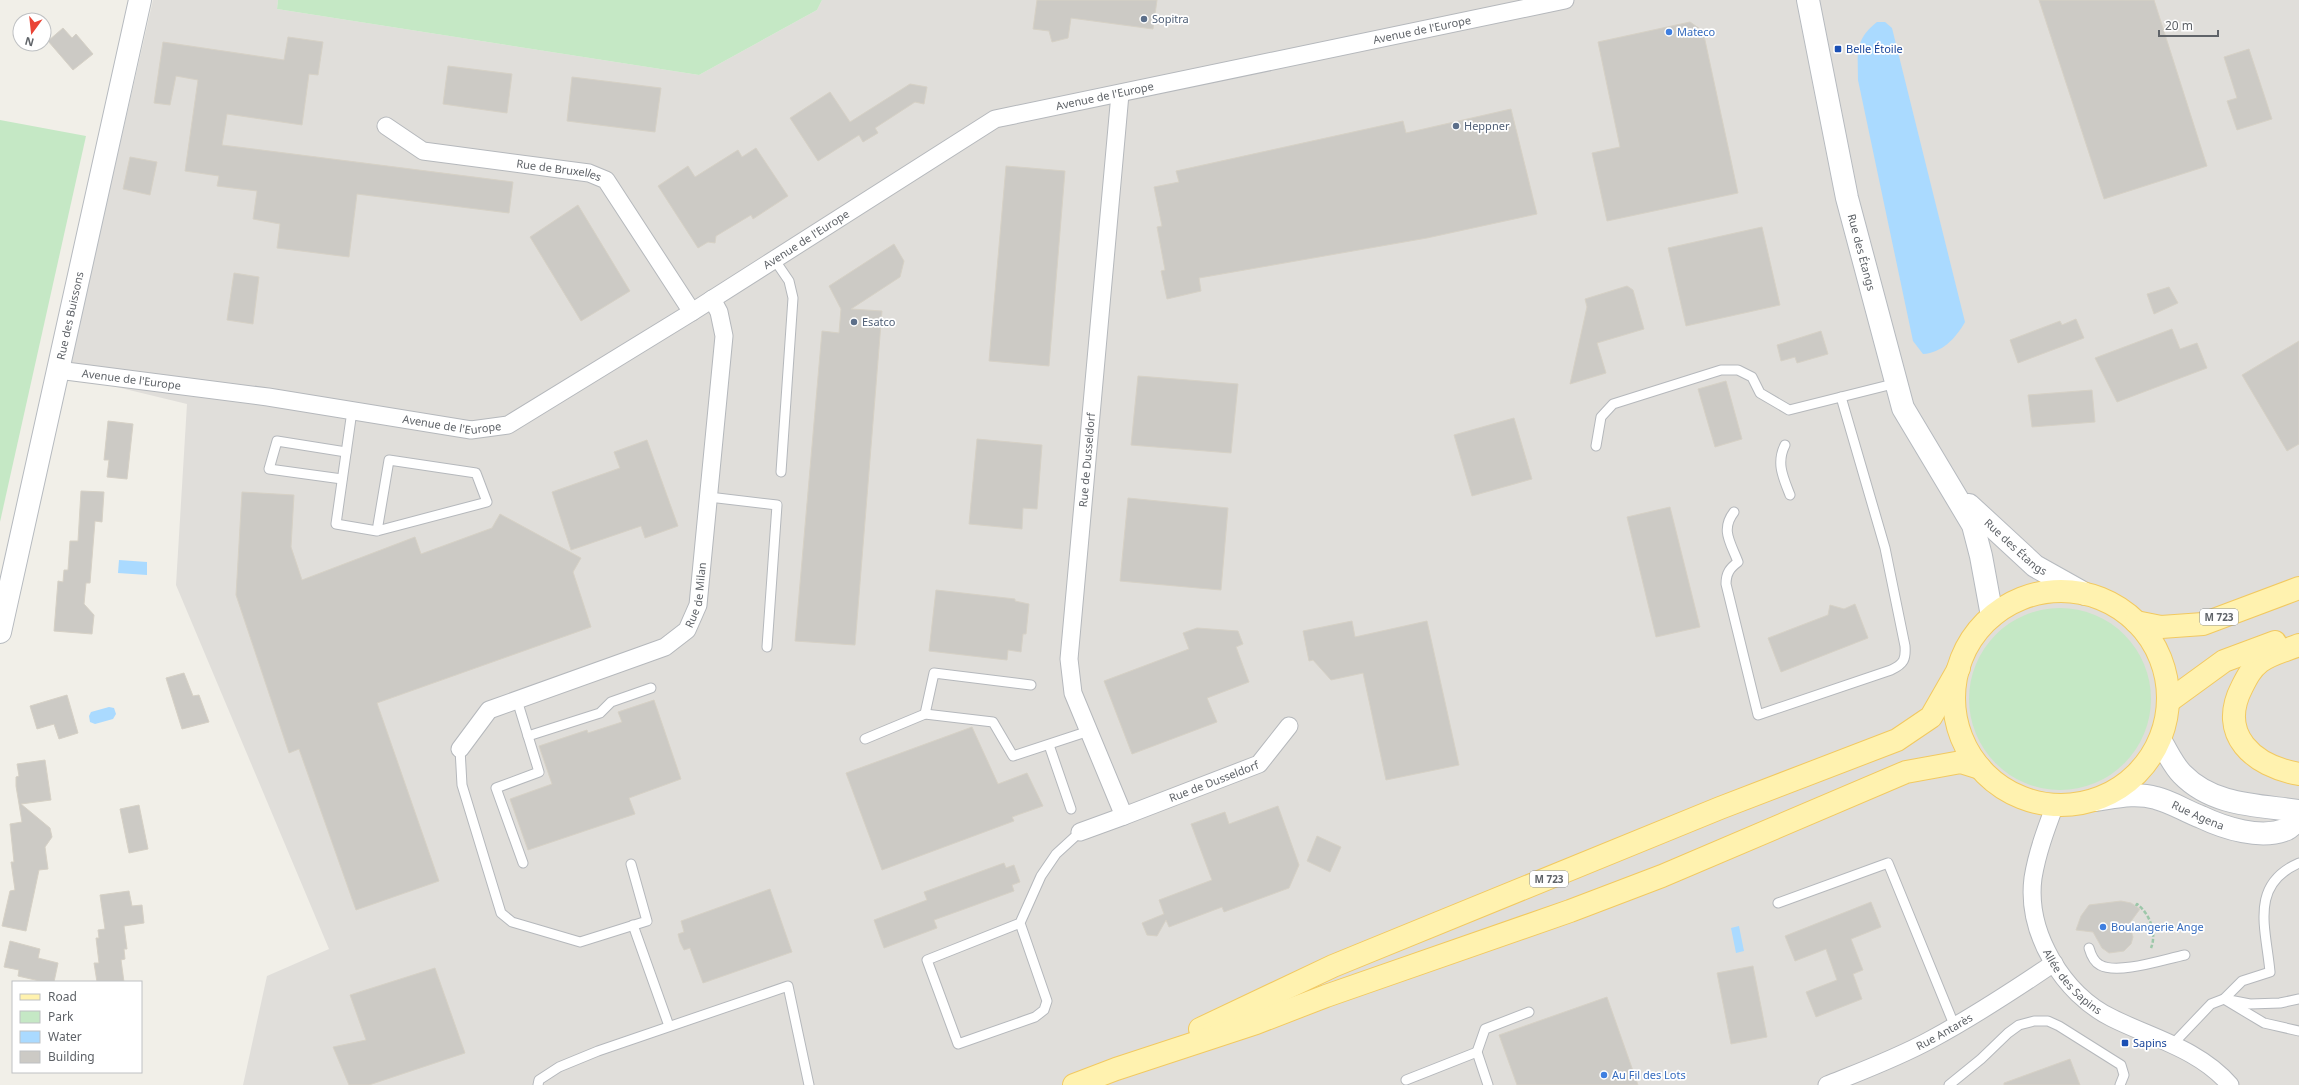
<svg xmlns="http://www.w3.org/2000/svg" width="2299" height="1085" font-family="'Noto Sans',sans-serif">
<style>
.industrial{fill:#e0deda}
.green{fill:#c5e8c5}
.water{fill:#aadaff}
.building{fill:#cccac5;stroke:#d6d1c6}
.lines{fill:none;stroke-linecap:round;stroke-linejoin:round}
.lane-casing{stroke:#b5b8bc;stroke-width:11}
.street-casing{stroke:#b5b8bc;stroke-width:19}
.secondary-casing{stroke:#b6babf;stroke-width:24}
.primary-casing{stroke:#f2c960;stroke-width:24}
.path{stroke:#9cc7a9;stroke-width:2.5;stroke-dasharray:4 2;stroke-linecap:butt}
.lane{stroke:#fff;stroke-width:9}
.street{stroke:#fff;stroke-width:17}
.secondary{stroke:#fff;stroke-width:22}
.primary{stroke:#fff2af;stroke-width:22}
.service-dot{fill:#5c6f8a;stroke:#fff;stroke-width:1.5}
.shop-dot{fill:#3f7fe0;stroke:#fff;stroke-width:1.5}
.transit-dot{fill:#1a4fb4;stroke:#fff;stroke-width:1.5}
.labels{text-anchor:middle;stroke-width:3.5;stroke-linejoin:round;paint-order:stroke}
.shield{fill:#fff;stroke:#8f9295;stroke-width:1}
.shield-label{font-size:10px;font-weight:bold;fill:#5f6368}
.service-label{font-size:11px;fill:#4e5e75;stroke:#fff;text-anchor:start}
.street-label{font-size:11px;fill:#5f6368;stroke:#fff}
.shop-label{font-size:11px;fill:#366cbe;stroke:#fff;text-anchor:start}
.transit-label{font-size:11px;fill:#164399;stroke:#fff;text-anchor:start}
</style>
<rect width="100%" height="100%" fill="#f1efe8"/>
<polygon class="industrial" points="153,0 278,0 277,9 699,75 817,10 822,0 2299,0 2299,1085 243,1085 267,976 329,949 176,585 187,404 67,375"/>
<g class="green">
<polygon points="278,0 822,0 817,10 699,75 277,9"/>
<polygon points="0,120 86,136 0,522"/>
<circle cx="2060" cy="699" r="91"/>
</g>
<g class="water">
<path d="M 1877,22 L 1885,22 L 1892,28 L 1965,322 C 1956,338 1942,353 1923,354 L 1913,341 L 1858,80 C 1858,54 1854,40 1877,22 Z"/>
<polygon points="119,560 147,562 147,575 118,573"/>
<polygon points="109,707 114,708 116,714 113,719 95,724 90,722 89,716 91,712"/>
<polygon points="1739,926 1744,951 1736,953 1731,928"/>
</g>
<g class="building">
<polygon points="1037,0 1157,0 1153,29 1071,18 1068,38 1052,42 1049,31 1033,29"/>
<polygon points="2039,0 2154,0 2207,166 2104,199"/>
<polygon points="1690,22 1703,31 1738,193 1607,221 1592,153 1620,147 1598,42"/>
<polygon points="63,28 72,38 76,34 93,54 73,70 48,41"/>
<polygon points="288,37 323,42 318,75 309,74 302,125 227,114 222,145 513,182 509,213 357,194 349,257 277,248 280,224 253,219 257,191 217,186 219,176 185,171 198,80 176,76 170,105 154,103 163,42 284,60"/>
<polygon points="2249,49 2272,119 2237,130 2227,101 2237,98 2224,57"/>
<polygon points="448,66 512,74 507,113 443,104"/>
<polygon points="572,77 661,88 655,132 567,121"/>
<polygon points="910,84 927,87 924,104 915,102 875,128 878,133 863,142 859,135 818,161 790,118 830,92 850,122"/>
<polygon points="1511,109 1537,214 1427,238 1199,278 1201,291 1167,299 1161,271 1165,270 1157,227 1162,226 1154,187 1179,182 1176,171 1403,121 1406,133"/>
<polygon points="756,148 788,196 753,219 751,215 716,236 715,243 708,242 698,248 658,186 688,166 695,177 738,150 742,157"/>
<polygon points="130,157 157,162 150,195 123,189"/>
<polygon points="1006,166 1065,171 1049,366 989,361"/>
<polygon points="578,205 630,291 581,321 530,237"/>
<polygon points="1762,227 1780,305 1686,326 1668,248"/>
<polygon points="894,244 904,261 900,277 851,309 882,311 855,645 795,641 822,331 839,333 841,309 829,286"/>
<polygon points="234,273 259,277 253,324 227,320"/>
<polygon points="1627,286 1633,290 1644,329 1597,343 1606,373 1570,384 1587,307 1585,299"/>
<polygon points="2169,287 2178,303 2154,314 2147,294"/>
<polygon points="2076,319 2084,338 2018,363 2010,340 2060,321 2062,325"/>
<polygon points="2172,329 2180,349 2197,343 2207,368 2117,402 2095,358"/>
<polygon points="1821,331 1828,354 1797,363 1795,357 1781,361 1777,345"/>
<polygon points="2299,341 2299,444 2287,451 2242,375"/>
<polygon points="1138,376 1238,384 1231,453 1131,445"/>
<polygon points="1726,381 1742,439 1715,447 1698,389"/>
<polygon points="2092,390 2095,422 2032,427 2028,395"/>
<polygon points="1514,418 1532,479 1472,496 1454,435"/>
<polygon points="108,421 133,424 127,479 107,477 109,460 104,460"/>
<polygon points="977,439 1042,445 1037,509 1023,508 1022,529 969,524"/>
<polygon points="647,440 678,526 645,538 641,526 571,550 552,492 620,468 614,452"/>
<polygon points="81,491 104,492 102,522 95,521 90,583 86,583 84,604 94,615 92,634 54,631 58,581 63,582 64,570 68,570 70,541 78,541"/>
<polygon points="242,492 294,495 291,547 302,580 415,537 421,554 492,528 500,514 581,558 573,572 591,627 377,703 439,881 356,910 299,749 289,753 236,595"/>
<polygon points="1128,498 1228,508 1221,590 1120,581"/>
<polygon points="1670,507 1700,627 1656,637 1627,517"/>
<polygon points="936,590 1015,599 1015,601 1029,604 1026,634 1023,634 1021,652 1008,650 1007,660 929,651"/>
<polygon points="1855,604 1868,638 1781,672 1768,638 1828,615 1830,605 1844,609"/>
<polygon points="1352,621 1355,637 1427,621 1459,765 1386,780 1363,673 1331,680 1313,660 1309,661 1303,631"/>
<polygon points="1197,628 1238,631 1243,644 1236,647 1249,682 1207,698 1217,722 1132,754 1104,681 1189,649 1183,633"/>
<polygon points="184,673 193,696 199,695 209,722 182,729 166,678"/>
<polygon points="67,695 78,733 59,739 54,724 37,729 30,706"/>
<polygon points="654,700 681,779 629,798 635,814 528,850 510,799 552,784 539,746 587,730 588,733 622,722 618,712"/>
<polygon points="972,727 998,784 1027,773 1043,806 1012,817 1014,821 882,870 846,773"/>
<polygon points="45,760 51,800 21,804 50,828 52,837 45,847 48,869 39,870 26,931 2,926 10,891 15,890 11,862 14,862 10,824 22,822 16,786 16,777 19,776 17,764"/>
<polygon points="139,805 148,849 129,853 120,809"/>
<polygon points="1278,806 1299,865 1289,888 1224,912 1222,907 1169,927 1166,920 1157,936 1147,935 1142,923 1164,914 1159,900 1212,880 1191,824 1225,812 1229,824"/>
<polygon points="1317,836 1341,847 1330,872 1307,861"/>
<polygon points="1004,863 1006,868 1014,865 1020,882 1012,885 1014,891 934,920 937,928 884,948 874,920 927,900 924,892"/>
<polygon points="770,889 792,952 703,983 690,948 684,950 680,942 678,934 684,932 681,921"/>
<polygon points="129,891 132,906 142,905 144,923 124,926 127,949 124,949 125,959 121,960 124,982 97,982 94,963 99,963 96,938 99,938 98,930 105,929 100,895"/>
<polygon points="2121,901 2131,903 2140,909 2129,924 2133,937 2131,944 2124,951 2109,953 2102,948 2093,932 2076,930 2081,916 2089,905"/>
<polygon points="1871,902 1881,927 1851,939 1863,970 1853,974 1862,999 1816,1017 1806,992 1837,980 1826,949 1795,961 1785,936"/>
<polygon points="10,941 40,949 38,958 58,963 54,982 44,982 18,976 19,970 4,967"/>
<polygon points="1753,966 1767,1037 1731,1044 1717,973"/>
<polygon points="435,968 465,1053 369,1085 349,1085 333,1047 366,1040 350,995"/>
<polygon points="1607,997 1638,1085 1517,1085 1499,1035"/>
<polygon points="2070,1059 2080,1085 2004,1085 2004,1083"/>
</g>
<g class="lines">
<defs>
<g id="lane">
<polyline points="774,259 789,281 793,298 781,472"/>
<polyline points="352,411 336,524 377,531 487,502 476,473 389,460 377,531"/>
<path d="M 1785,445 C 1776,463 1783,477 1790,495"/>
<polyline points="1596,446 1601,417 1613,404 1721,370 1738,370 1752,377 1760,393 1789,410 1897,383"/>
<polyline points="342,479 269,469 277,441 346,452"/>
<polyline points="709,497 777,505 767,647"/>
<path d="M 1734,512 C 1720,530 1731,543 1738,562 C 1730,568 1726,573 1726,584 L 1758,715 L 1891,670 C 1904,664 1906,659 1905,646 L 1885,548 L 1841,397"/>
<polyline points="517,700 539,772 496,788 523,863"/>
<polyline points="925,714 934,673 1031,685"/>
<polyline points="528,736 600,713 611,702 651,688"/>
<polyline points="865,739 925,714 993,722 1013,756 1089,731"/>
<polyline points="1049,745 1071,809"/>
<polyline points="460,749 462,785 501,913 512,922 580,942 647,921 631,864"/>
<path d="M 2299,863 C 2249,885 2266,928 2270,972 L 2242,981 L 2224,999 L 2264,1023 L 2299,1031"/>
<polyline points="1778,903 1888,863 1955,1027"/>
<polyline points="1020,923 1047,1001 1044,1010 1035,1017 958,1044 927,960 1020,923 1041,876 1056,854 1080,832"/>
<polyline points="633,925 669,1026"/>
<path d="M 2089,948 C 2091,955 2094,962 2100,965 C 2118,975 2165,959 2185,955"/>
<polyline points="2172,1045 2211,1004 2224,999 2250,1004 2280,1003 2299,999"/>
<polyline points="1477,1052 1485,1029 1529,1012"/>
<polyline points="1406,1080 1477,1052 1488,1085"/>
<polyline points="538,1085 539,1080 559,1067 598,1051 788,986 809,1085"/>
<polyline points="1949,1085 1981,1059 2008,1033 2019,1025 2034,1021 2048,1021 2059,1026 2121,1065 2124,1075 2120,1085"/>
</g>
<g id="street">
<path id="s1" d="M 1120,94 L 1069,659 L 1073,693 L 1124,816 L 1259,764 L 1289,726"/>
<path id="s2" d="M 386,126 L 423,151 L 589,173 L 606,180 L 692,312"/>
<path id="s3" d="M 58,370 L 268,397 L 471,430 L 508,425 L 692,312 L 995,119 L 1565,0"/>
<path id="s4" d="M 460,749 L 489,710 L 665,647 L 687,630 L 698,605 L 724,336 L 719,312 L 712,299"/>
<path id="s5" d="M 2055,805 C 2046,829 2037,853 2033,878 C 2026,933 2063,994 2112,1018 C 2152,1038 2199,1049 2230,1085"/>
<polyline points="1080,832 1124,816"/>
<path id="s6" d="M 1827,1085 C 1862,1071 1897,1058 1930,1040 C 1973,1017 2014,990 2054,963"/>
</g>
<g id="secondary">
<path id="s7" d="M 1808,0 L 1847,198 L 1903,408 L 1973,525 L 1981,556 L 1992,616"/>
<path id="s8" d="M 1969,505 L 2035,566 L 2085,594"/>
<path id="s9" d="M 0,632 L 140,0"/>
<path d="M 2160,740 C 2167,751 2173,765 2182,774 C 2213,806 2257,805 2299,811"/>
<path id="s10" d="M 2095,800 C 2116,797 2135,792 2156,798 C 2172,802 2185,811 2201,817 C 2224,828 2261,840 2287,829 C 2291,827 2295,822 2299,819"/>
</g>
<g id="primary">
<circle cx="2061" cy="698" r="107"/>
<polyline points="2136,622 2161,627 2203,624 2299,588"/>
<path d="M 2299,645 C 2287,650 2270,654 2260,662 C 2251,669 2247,677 2242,687 C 2217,735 2254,766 2299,774"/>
<polyline points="2169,701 2224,661 2275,642"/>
<polyline points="1200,1029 1333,966 1720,808 1897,740 1931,717 1959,668"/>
<polyline points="1074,1085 1116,1069 1256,1023 1326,996 1570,911 1662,876 1906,772 1961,762 1980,768"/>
</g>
</defs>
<use href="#lane" class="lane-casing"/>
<use href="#street" class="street-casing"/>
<use href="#secondary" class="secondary-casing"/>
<use href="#primary" class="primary-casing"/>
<path class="path" d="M 2136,906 L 2137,904 C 2150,914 2157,933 2151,948"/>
<use href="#lane" class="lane"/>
<use href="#street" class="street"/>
<use href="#secondary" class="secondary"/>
<use href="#primary" class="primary"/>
</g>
<g class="service-dot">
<circle cx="1144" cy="19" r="4"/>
<circle cx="1456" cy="126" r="4"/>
<circle cx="854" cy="322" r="4"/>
</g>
<g class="shop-dot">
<circle cx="1669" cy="32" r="4"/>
<circle cx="2103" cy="927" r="4"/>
<circle cx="1604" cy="1075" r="4"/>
</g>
<g class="transit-dot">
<rect x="1834" y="45" width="8" height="8" rx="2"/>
<rect x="2121" y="1039" width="8" height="8" rx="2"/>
</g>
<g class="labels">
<g class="shield">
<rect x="2200" y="609" width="38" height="16" rx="3"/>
<rect x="1530" y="871" width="38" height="16" rx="3"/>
</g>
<g class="shield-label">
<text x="2219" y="621">M 723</text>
<text x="1549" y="883">M 723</text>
</g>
<g class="service-label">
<text x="1152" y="23">Sopitra</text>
<text x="1464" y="130">Heppner</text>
<text x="862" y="326">Esatco</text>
</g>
<g class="street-label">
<text dy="4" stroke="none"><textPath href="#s3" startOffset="1466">Avenue de l'Europe</textPath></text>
<text dy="4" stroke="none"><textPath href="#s3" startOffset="1142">Avenue de l'Europe</textPath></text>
<text dy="4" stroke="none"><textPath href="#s2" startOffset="182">Rue de Bruxelles</textPath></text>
<text dy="4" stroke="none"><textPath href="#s3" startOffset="806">Avenue de l'Europe</textPath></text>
<text dy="4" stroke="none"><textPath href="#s7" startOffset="258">Rue des Étangs</textPath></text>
<text dy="4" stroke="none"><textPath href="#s9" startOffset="324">Rue des Buissons</textPath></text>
<text dy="4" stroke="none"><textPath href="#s3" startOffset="74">Avenue de l'Europe</textPath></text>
<text dy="4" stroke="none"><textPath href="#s3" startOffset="398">Avenue de l'Europe</textPath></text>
<text transform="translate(1087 460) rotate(-85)" y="4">Rue de Dusseldorf</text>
<text dy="4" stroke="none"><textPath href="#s8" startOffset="63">Rue des Étangs</textPath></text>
<text dy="4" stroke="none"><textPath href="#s4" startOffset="300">Rue de Milan</textPath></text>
<text dy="4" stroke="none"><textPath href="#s1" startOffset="831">Rue de Dusseldorf</textPath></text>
<text dy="4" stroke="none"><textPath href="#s10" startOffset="107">Rue Agena</textPath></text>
<text dy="4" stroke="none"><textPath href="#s5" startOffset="192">Allée des Sapins</textPath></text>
<text dy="4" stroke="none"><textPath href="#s6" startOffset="129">Rue Antarès</textPath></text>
</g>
<g class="shop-label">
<text x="1677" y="36">Mateco</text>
<text x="2111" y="931">Boulangerie Ange</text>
<text x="1612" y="1079">Au Fil des Lots</text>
</g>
<g class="transit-label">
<text x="1846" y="53">Belle Étoile</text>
<text x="2133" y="1047">Sapins</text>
</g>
</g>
<rect x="12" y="981" width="130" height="92" fill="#ffffff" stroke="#bfc1c3"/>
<rect x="20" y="994" width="20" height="6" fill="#fff2af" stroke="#bfc1c3"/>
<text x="48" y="1001" font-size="12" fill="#5f6368">Road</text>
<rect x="20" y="1011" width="20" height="12" fill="#c5e8c5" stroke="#bfc1c3"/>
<text x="48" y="1021" font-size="12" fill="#5f6368">Park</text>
<rect x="20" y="1031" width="20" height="12" fill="#aadaff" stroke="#bfc1c3"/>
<text x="48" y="1041" font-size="12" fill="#5f6368">Water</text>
<rect x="20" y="1051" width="20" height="12" fill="#cccac5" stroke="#bfc1c3"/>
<text x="48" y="1061" font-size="12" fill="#5f6368">Building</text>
<g transform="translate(32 32) rotate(195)"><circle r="19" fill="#ffffff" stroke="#bfc1c3"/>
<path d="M0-3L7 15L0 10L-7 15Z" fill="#ea4335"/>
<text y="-6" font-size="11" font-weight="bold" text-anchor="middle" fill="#5f6368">N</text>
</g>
<path d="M2159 30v6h59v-6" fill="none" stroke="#5f6368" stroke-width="2"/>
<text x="2165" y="30" font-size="12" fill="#5f6368" stroke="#ffffff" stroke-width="3" paint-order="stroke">20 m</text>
</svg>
